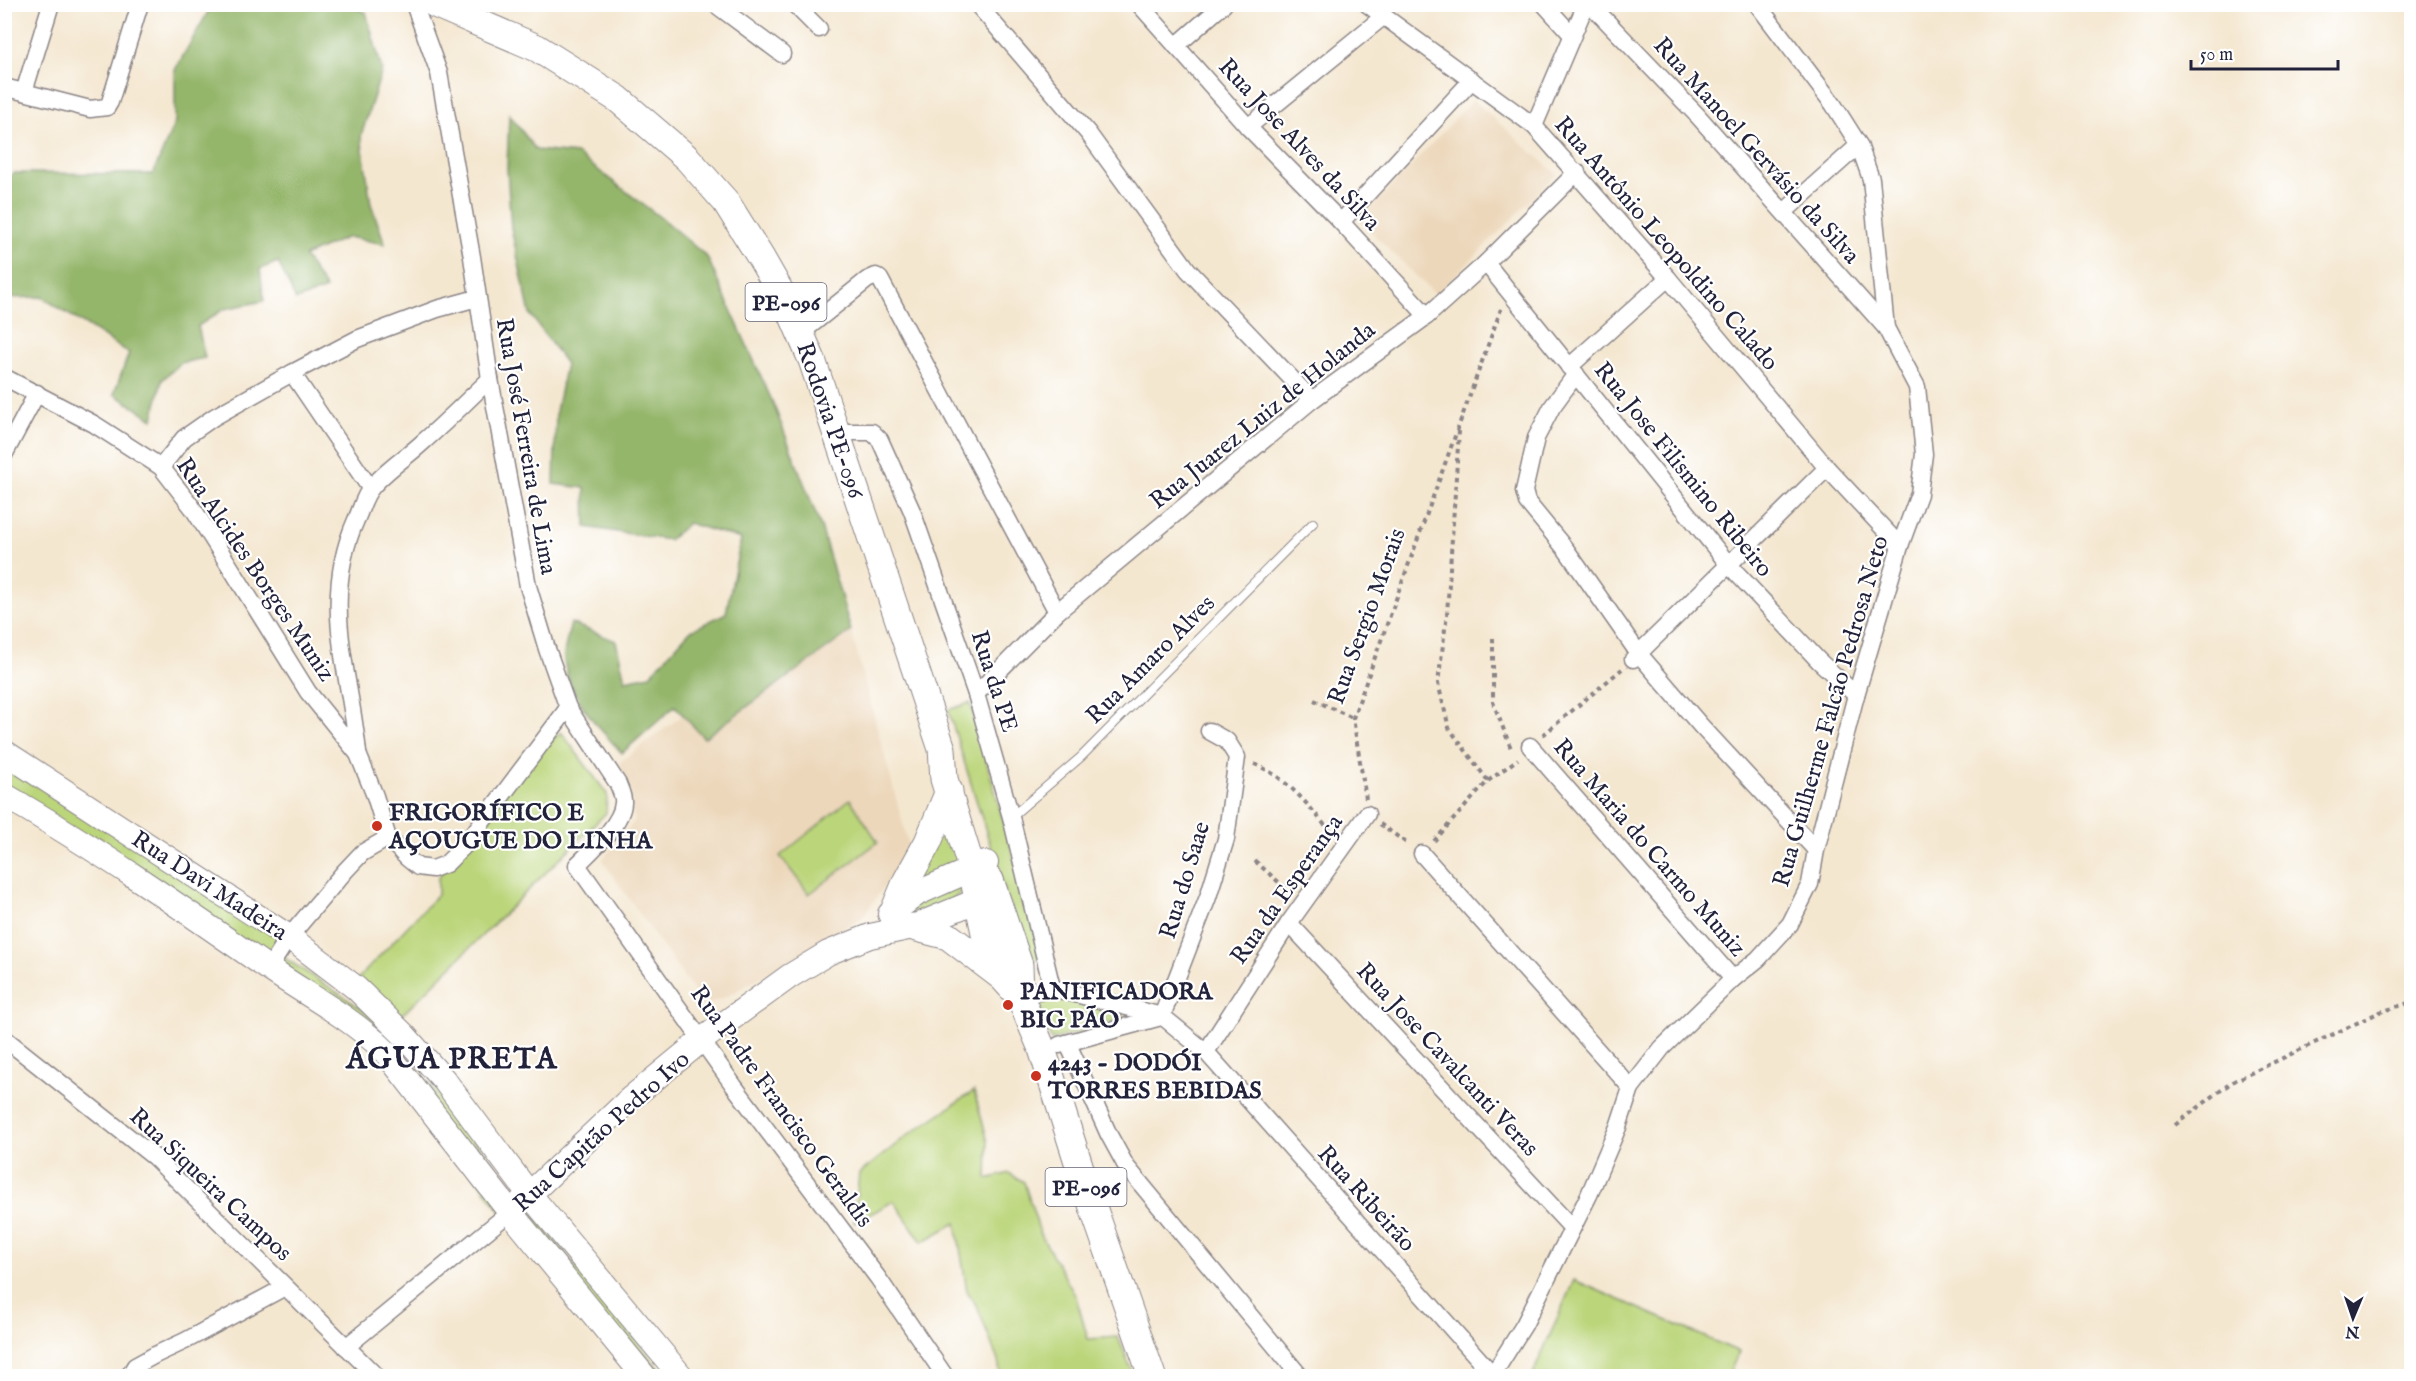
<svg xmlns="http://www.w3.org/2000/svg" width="2416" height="1381" font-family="'IM FELL English',serif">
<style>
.built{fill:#ecd7ba}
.green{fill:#bbd57a;stroke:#6e7c5a;stroke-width:1.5}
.forest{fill:#94b66a;stroke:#5b6c52;stroke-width:1.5}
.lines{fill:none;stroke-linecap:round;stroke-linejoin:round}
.lane-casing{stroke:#8b8486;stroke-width:10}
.street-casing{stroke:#8b8486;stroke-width:19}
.secondary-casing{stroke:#8b8486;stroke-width:26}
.primary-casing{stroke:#8b8486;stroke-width:29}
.path{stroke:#8b8486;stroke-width:4;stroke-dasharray:4.5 4.5;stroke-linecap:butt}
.lane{stroke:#fff;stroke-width:8}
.street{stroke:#fff;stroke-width:16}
.secondary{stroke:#fff;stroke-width:24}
.primary{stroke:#fff;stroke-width:27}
.poi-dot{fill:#c8321e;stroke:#fff;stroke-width:2}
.labels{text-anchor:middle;stroke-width:4.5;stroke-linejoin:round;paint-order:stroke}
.shield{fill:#fff;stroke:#646476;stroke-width:1.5}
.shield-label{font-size:22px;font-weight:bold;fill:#22223b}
.street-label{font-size:24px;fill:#22223b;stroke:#fff}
.poi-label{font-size:24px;font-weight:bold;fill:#22223b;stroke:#fff;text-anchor:start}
.district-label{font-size:30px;font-weight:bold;letter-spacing:1.5px;fill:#22223b;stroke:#fff}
</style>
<rect width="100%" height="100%" fill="#fff"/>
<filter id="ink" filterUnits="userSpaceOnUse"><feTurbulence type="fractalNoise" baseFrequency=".0167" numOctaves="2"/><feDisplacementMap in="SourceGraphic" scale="12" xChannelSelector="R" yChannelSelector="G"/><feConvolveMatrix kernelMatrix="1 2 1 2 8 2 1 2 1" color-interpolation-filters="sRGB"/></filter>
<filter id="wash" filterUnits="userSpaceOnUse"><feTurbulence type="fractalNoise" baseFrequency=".008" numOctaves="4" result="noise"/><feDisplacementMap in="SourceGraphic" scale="24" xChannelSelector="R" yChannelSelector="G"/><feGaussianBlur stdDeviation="1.35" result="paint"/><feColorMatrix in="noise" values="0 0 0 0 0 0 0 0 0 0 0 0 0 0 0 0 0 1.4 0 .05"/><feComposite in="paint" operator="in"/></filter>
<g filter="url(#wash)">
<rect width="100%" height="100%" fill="#f4e7d0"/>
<g class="built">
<polygon points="1473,100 1557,174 1436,295 1359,220"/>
<polygon points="851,631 910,850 862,918 726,997 704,1005 602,860 635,820 620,762 683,715 704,738"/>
</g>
<g class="green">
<polygon points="970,703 1042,957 1027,962 948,710"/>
<polygon points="561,732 607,794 606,813 404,1013 385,1017 356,981 438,894 438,878 497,789"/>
<polygon points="4,756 282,939 267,960 5,793"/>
<polygon points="850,799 878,842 809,894 780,856"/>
<polygon points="949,806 969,874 911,883"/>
<polygon points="967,886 952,900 908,916 918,891"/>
<polygon points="283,957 358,1006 391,1034 519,1197 503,1214 387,1057 280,965"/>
<polygon points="1054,993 1121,1012 1125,1019 1051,1040 1037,997"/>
<polygon points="974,1091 988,1142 987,1179 1009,1173 1024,1182 1040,1233 1076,1297 1088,1339 1118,1337 1134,1376 1001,1376 998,1361 978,1308 967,1291 956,1223 922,1242 894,1201 854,1223 859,1174 908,1135"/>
<polygon points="528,1208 665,1376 637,1376 512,1224"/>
<polygon points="1574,1280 1739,1352 1728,1376 1532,1376"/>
</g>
<g class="forest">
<polygon points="344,4 366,12 382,70 361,136 371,204 385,244 348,237 304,256 326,289 296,300 278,262 260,269 264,301 224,309 198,326 205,358 181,363 162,380 153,419 114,394 129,353 42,297 5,298 5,178 14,173 153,174 175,122 175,70 212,5"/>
<path d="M 509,114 L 536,150 L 577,154 L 661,218 L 707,257 L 773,403 L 821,527 L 851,631 L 704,738 L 675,706 L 622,753 C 598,727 568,697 564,660 C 563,649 569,634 571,623 L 616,641 L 625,680 L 650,675 L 690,631 L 726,613 L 741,539 L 688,523 L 669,540 L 586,527 L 585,488 L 554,484 L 556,411 L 566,364 L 530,314 L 511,228 L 507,169 Z"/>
</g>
</g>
<g filter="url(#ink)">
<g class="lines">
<defs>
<polyline id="lane" points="1011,817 1081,757 1313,523"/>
<g id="street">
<path d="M 414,4 L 439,73 L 472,257 L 490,379 L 528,586 L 547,649 L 568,708 L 618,784 C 620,790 624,797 623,803 C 622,824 591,851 577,865 L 734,1086 L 878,1278 L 945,1376"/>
<polyline points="715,4 782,54"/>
<polyline points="794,4 819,29"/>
<polyline points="977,4 1088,133 1188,270 1312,400"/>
<polyline points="1139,4 1248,127 1341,222 1427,316"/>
<polyline points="1367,4 1534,126 1668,278 1827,468 1900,546"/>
<polyline points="1544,4 1572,35"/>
<polyline points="1590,4 1697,115 1886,328"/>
<polyline points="1176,46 1224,4"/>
<polyline points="4,87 90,109 107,107 110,102 140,4"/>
<polyline points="24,92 51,4"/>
<polyline points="1534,126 1586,4"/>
<polyline points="1248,127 1384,16"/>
<polyline points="1784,212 1859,145"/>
<polyline points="1341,222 1472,80"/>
<polyline points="1486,263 1729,565 1819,661 1856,695"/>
<polyline points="801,333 867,280 876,276 880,279 1057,612"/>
<polyline points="1569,367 1668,278"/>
<polyline points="292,373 370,488"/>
<polyline points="1576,374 1552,407 1536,438 1524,491 1527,502 1567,551 1639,654 1701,726 1816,850"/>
<polyline points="4,377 94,424 161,467 192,507 229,565 308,692 358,754 375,796 388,838 407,858 418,867 433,869 446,864 464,846 568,708"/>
<polyline points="837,432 872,432 880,440 912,511 976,694 1011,817 1052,988"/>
<polyline points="4,455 37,393"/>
<polyline points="161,467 184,438 214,417 292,373 357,339 437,309 477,298"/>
<polyline points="1633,659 1827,468"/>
<polyline points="976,694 1057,612 1312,400 1427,316 1486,263 1577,172"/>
<polyline points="1530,746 1733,979"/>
<path d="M 358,753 C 350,671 320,601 356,520 C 361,510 364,495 372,487 C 386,470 407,457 423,442 C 446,422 468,400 490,379"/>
<polyline points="1422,854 1631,1088"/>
<polyline points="1289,923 1572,1228"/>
<polyline points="269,968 289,937 345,871 362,853 388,838"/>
<polyline points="1020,997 1052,988 1162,1016 1206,1052 1493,1375"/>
<polyline points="1162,1016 1208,897 1226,839 1237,757 1227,741 1209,731"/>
<polyline points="4,1038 154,1157 376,1376"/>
<polyline points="1068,1044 1109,1135 1126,1166 1300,1376"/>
<polyline points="1059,1045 1161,1017"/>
<polyline points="1206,1052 1289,923 1367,814"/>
<polyline points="346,1347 510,1212"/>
<polyline points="129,1376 135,1366 155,1355 185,1341 285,1287"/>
<polyline points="1492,1376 1524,1325 1589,1195 1618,1127 1631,1088 1662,1048 1733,979 1758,959 1790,924 1810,884 1816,850 1856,695 1900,546 1919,494 1924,454 1917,387 1886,328 1871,179 1859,145 1833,104 1757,4"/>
</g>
<g id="secondary">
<polyline points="4,752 289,937 356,988 403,1034 444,1080 530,1195 681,1376"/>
<path d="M 4,795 C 96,848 182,908 268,968 C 307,995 350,1017 384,1050 L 510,1212 L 644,1376"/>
<polyline points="890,914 918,893 986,863"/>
<polyline points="518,1205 630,1099 703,1039 790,976 828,953 870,936 913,927 993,894"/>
</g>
<g id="primary">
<polyline points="435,4 537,48 618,99 687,158 726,202 761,258 789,307 812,360 942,749 944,779 972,870 985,933 1004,979 1020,997"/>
<polyline points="990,880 1019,965 1020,997 1042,1049 1086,1187 1152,1376"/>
<polyline points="895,909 907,880 928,842 949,791"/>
<polyline points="913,927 948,936 1002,977"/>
</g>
</defs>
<use href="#lane" class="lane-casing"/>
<use href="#street" class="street-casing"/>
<use href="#secondary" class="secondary-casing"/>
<use href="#primary" class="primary-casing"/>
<g class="path">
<polyline points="1459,431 1447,614 1438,683 1449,728 1488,781"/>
<polyline points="1493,638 1493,702 1512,751"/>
<polyline points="1314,700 1353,718"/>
<polyline points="1543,735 1622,669"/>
<path d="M 1254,764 C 1286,776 1311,808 1332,834"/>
<polyline points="1366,799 1353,718 1501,309"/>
<polyline points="1380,824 1408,844"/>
<polyline points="1434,841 1488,781 1518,759"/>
<polyline points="1255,861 1291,893"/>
<polyline points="2175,1125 2232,1082 2380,1012 2412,1002"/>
</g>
<use href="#lane" class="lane"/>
<use href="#street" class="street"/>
<use href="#secondary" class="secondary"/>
<use href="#primary" class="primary"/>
</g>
</g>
<g class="poi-dot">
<circle cx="377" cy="826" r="6"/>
<circle cx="1008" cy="1005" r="6"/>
<circle cx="1036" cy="1076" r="6"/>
</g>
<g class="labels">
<g class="shield">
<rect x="745.5" y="283" width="81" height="38" rx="4.5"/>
<rect x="1045.5" y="1168" width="81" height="38" rx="4.5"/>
</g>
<g class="shield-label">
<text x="786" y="310">PE-096</text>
<text x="1086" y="1195">PE-096</text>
</g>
<g class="street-label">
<text transform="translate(1300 144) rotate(47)" y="8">Rua Jose Alves da Silva</text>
<text transform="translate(1757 150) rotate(48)" y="8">Rua Manoel Gervásio da Silva</text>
<text transform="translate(1667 243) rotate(49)" y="8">Rua Antônio Leopoldino Calado</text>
<text transform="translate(1262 415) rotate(-39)" y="8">Rua Juarez Luiz de Holanda</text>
<text transform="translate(831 420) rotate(71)" y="8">Rodovia PE-096</text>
<text transform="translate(527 446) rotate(80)" y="8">Rua José Ferreira de Lima</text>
<text transform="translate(1684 469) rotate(51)" y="8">Rua Jose Filismino Ribeiro</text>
<text transform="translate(256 569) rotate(56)" y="8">Rua Alcides Borges Muniz</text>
<text transform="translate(1366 616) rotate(-70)" y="8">Rua Sergio Morais</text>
<text transform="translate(1150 659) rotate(-45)" y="8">Rua Amaro Alves</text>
<text transform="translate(995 681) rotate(72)" y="8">Rua da PE</text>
<text transform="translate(1830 711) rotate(-74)" y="8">Rua Guilherme Falcão Pedrosa Neto</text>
<text transform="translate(1650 847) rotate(49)" y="8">Rua Maria do Carmo Muniz</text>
<text transform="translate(1184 880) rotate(-73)" y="8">Rua do Saae</text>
<text transform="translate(210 885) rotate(33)" y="8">Rua Davi Madeira</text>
<text transform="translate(1286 889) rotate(-55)" y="8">Rua da Esperança</text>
<text transform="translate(1448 1059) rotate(47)" y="8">Rua Jose Cavalcanti Veras</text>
<text transform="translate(782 1106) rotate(54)" y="8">Rua Padre Francisco Geraldis</text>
<text transform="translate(601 1131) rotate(-42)" y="8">Rua Capitão Pedro Ivo</text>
<text transform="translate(211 1184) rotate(43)" y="8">Rua Siqueira Campos</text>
<text transform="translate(1367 1198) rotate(48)" y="8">Rua Ribeirão</text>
</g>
<g class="poi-label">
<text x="389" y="820">FRIGORÍFICO E<tspan x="389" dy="28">AÇOUGUE DO LINHA</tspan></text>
<text x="1020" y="999">PANIFICADORA<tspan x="1020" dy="28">BIG PÃO</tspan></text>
<text x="1048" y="1070">4243 - DODÓI<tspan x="1048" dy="28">TORRES BEBIDAS</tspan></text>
</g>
<g class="district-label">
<text x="452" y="1068">ÁGUA PRETA</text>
</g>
</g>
<rect width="2416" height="1381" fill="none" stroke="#fff" stroke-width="24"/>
<g transform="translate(2353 1318) rotate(182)" stroke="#ffffff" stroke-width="4.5" paint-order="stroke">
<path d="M0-4.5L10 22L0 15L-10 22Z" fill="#22223b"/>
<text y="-9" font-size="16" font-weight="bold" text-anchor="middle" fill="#22223b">N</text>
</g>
<path d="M2191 60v9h147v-9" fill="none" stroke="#22223b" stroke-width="3"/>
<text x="2200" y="60" font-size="18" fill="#22223b" stroke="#ffffff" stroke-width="4.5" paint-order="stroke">50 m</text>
</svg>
